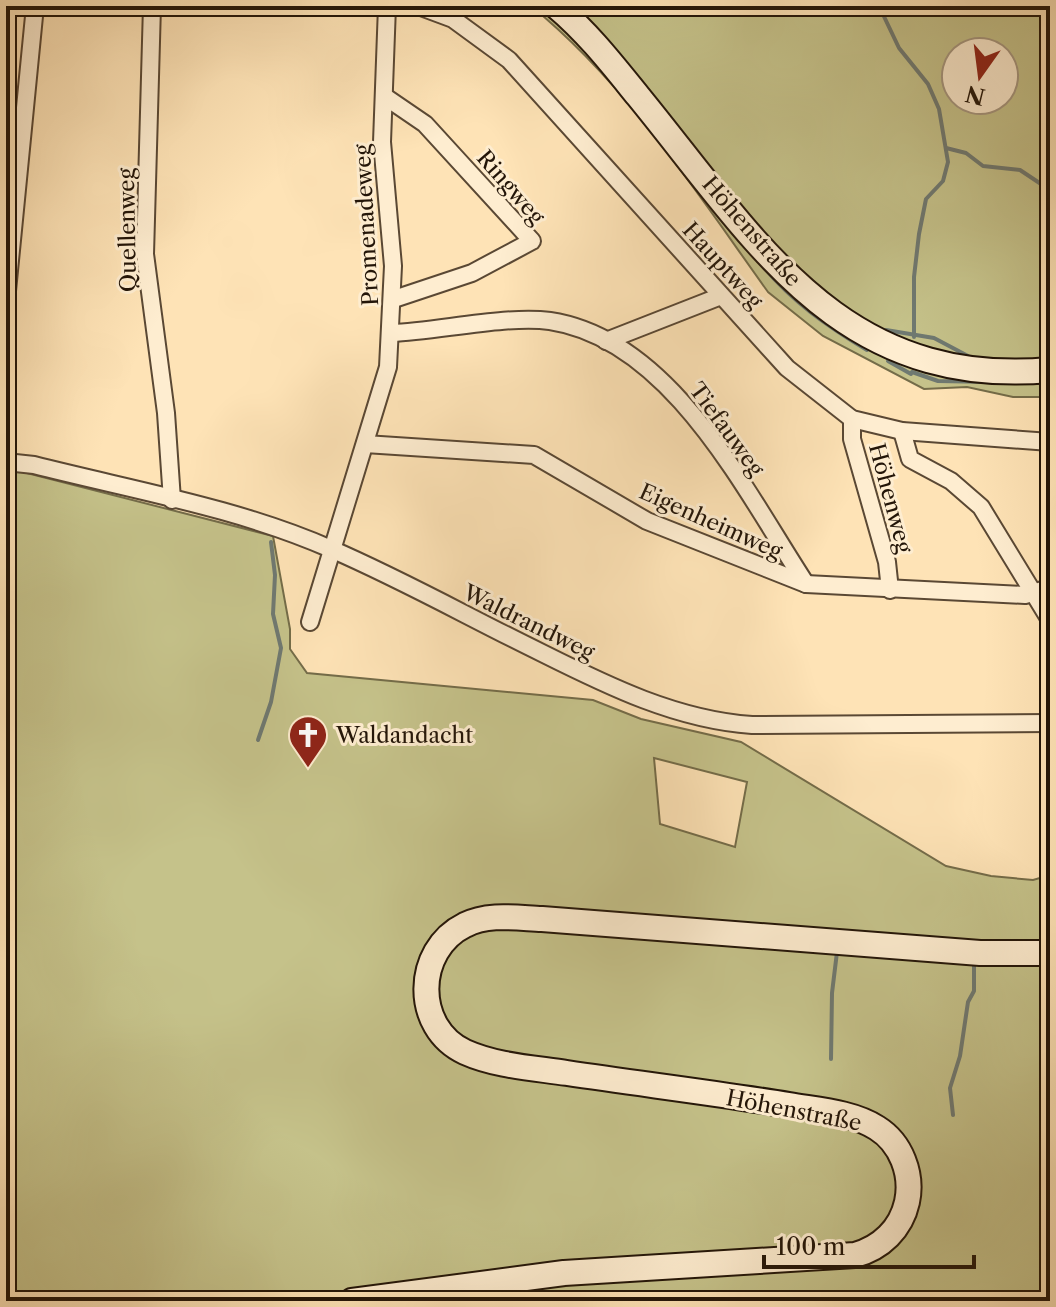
<svg xmlns="http://www.w3.org/2000/svg" width="1056" height="1307" font-family="'Libre Caslon Text',serif">
<style>
.green{fill:#c5c28a;stroke:#746c49;stroke-width:2;fill-rule:evenodd}
.lines{fill:none;stroke-linecap:round;stroke-linejoin:round}
.stream{stroke:#6f7971;stroke-width:4}
.street-casing{stroke:#5a4834;stroke-width:20}
.secondary-casing{stroke:#231508;stroke-width:28}
.street{stroke:#feedd0;stroke-width:16}
.secondary{stroke:#feedd0;stroke-width:24}
.labels{text-anchor:middle;stroke-width:6;stroke-linejoin:round;paint-order:stroke}
.street-label{font-size:22px;fill:#231508;stroke:#feedd0}
.poi-label{font-size:22px;fill:#231508;stroke:#feedd0;text-anchor:start}
</style>
<rect width="100%" height="100%" fill="#fee3b6"/>
<filter id="stains"><feTurbulence type="fractalNoise" baseFrequency=".0025" numOctaves="4"/><feColorMatrix values="0 0 0 0 .2 0 0 0 0 .09 0 0 0 0 .02 0 0 0 .5 -.17"/></filter>
<radialGradient id="worn" r=".72"><stop offset=".6" stop-color="#630" stop-opacity="0"/><stop offset="1" stop-color="#630" stop-opacity=".3"/></radialGradient>
<g class="green">
<path d="M 531,6 L 1050,6 L 1050,397 L 1013,397 L 967,387 L 924,389 L 823,336 L 768,292 C 697,193 626,83 531,6 ZM 956,52 L 1004,52 L 1004,100 L 956,100 Z"/>
<path d="M 6,471 L 19,471 L 273,536 L 290,629 L 290,649 L 307,673 L 593,700 L 641,719 L 741,742 L 946,866 L 991,876 L 1033,880 L 1050,875 L 1050,1301 L 6,1301 ZM 654,758 L 747,782 L 735,847 L 660,824 Z"/>
</g>
<g class="lines">
<g class="stream">
<polyline points="537,6 548,14"/>
<polyline points="879,6 899,48 928,84 939,109 948,162 943,181 926,199 919,234 914,277 914,337"/>
<polyline points="946,148 966,153 983,166 1020,170 1050,190"/>
<path d="M 761,264 C 791,301 827,326 867,350"/>
<polyline points="886,330 934,338 968,356"/>
<polyline points="888,361 911,374"/>
<polyline points="912,372 938,381 1050,383"/>
<polyline points="258,740 271,702 281,648 273,614 275,575 271,542"/>
<polyline points="831,1059 832,993 837,952"/>
<polyline points="953,1115 950,1088 960,1056 968,1002 974,991 974,963"/>
</g>
<defs>
<g id="street">
<polyline points="152,6 145,254 166,413 172,500"/>
<polyline points="418,6 453,19 509,60 787,368 852,419 902,431 1050,442"/>
<polyline points="384,96 425,124 532,241 472,273 394,299"/>
<polyline points="6,301 35,6"/>
<path d="M 392,333 C 438,331 508,315 550,321 C 671,339 745,491 806,584"/>
<polyline points="606,341 721,296"/>
<polyline points="852,419 852,439 887,562 890,590"/>
<polyline points="902,431 910,459 951,481 981,507 1050,620"/>
<polyline points="365,444 534,455 647,521 806,584 1025,595 1050,588"/>
<path d="M 6,462 L 34,465 C 132,490 238,508 331,549 C 403,580 472,619 542,653 C 608,686 677,720 752,725 L 1050,723"/>
<polyline points="310,622 388,367 393,266 382,142 387,6"/>
</g>
<g id="secondary">
<path d="M 556,6 C 588,33 612,64 638,96 C 755,239 839,389 1050,370"/>
<path d="M 352,1301 L 564,1273 L 855,1255 C 881,1248 901,1229 907,1202 C 913,1174 901,1143 877,1128 C 852,1112 817,1110 789,1105 C 715,1093 641,1084 567,1073 C 534,1068 496,1066 465,1052 C 413,1028 414,950 465,925 C 488,913 517,918 542,919 L 980,953 L 1050,953"/>
</g>
</defs>
<use href="#street" class="street-casing"/>
<use href="#secondary" class="secondary-casing"/>
<use href="#street" class="street"/>
<use href="#secondary" class="secondary"/>
</g>
<defs>
<symbol id="church-pin" viewBox="-11 -11 22 30"><path d="M0 17L-7.5 6A9.5 9.5 0 1 1 7.5 6Z" fill="#8f2418" stroke="#feedd0"/><path d="M-1.2-6h2.4v3.5h3.3v2.4h-3.3V6h-2.4V-.1h-3.3v-2.4h3.3Z" fill="#fff"/></symbol>
</defs>
<g fill-rule="evenodd">
<use href="#church-pin" x="286" y="713" width="44" height="60"/>
</g>
<g class="labels">
<g class="street-label">
<text transform="translate(511 187) rotate(49)" y="8">Ringweg</text>
<text transform="translate(366 225) rotate(-93)" y="8">Promenadeweg</text>
<text transform="translate(127 230) rotate(-91)" y="8">Quellenweg</text>
<text transform="translate(752 231) rotate(49)" y="8">Höhenstraße</text>
<text transform="translate(723 265) rotate(48)" y="8">Hauptweg</text>
<text transform="translate(727 429) rotate(54)" y="8">Tiefauweg</text>
<text transform="translate(891 498) rotate(75)" y="8">Höhenweg</text>
<text transform="translate(711 521) rotate(24)" y="8">Eigenheimweg</text>
<text transform="translate(529 622) rotate(26)" y="8">Waldrandweg</text>
<text transform="translate(794 1110) rotate(11)" y="8">Höhenstraße</text>
</g>
<g class="poi-label">
<text x="336" y="743">Waldandacht</text>
</g>
</g>
<rect width="1056" height="1307" fill="none" stroke="#fee3b6" stroke-width="32"/>
<rect x="8" y="8" width="1040" height="1291" fill="none" stroke="#231508" stroke-width="4"/>
<rect x="16" y="16" width="1024" height="1275" fill="none" stroke="#231508" stroke-width="2"/>
<g transform="translate(980 76) rotate(194)"><circle r="38" fill="#feedd0" stroke="#a69780" stroke-width="2"/>
<path d="M0-6L14 30L0 20L-14 30Z" fill="#8f2418"/>
<text y="-12" font-size="22" font-weight="bold" text-anchor="middle" fill="#231508">N</text>
</g>
<path d="M764 1255v12h210v-12" fill="none" stroke="#231508" stroke-width="4"/>
<text x="776" y="1255" font-size="24" fill="#231508" stroke="#feedd0" stroke-width="6" paint-order="stroke">100 m</text>
<rect width="100%" height="100%" filter="url(#stains)"/>
<rect width="100%" height="100%" fill="url(#worn)"/>
</svg>
